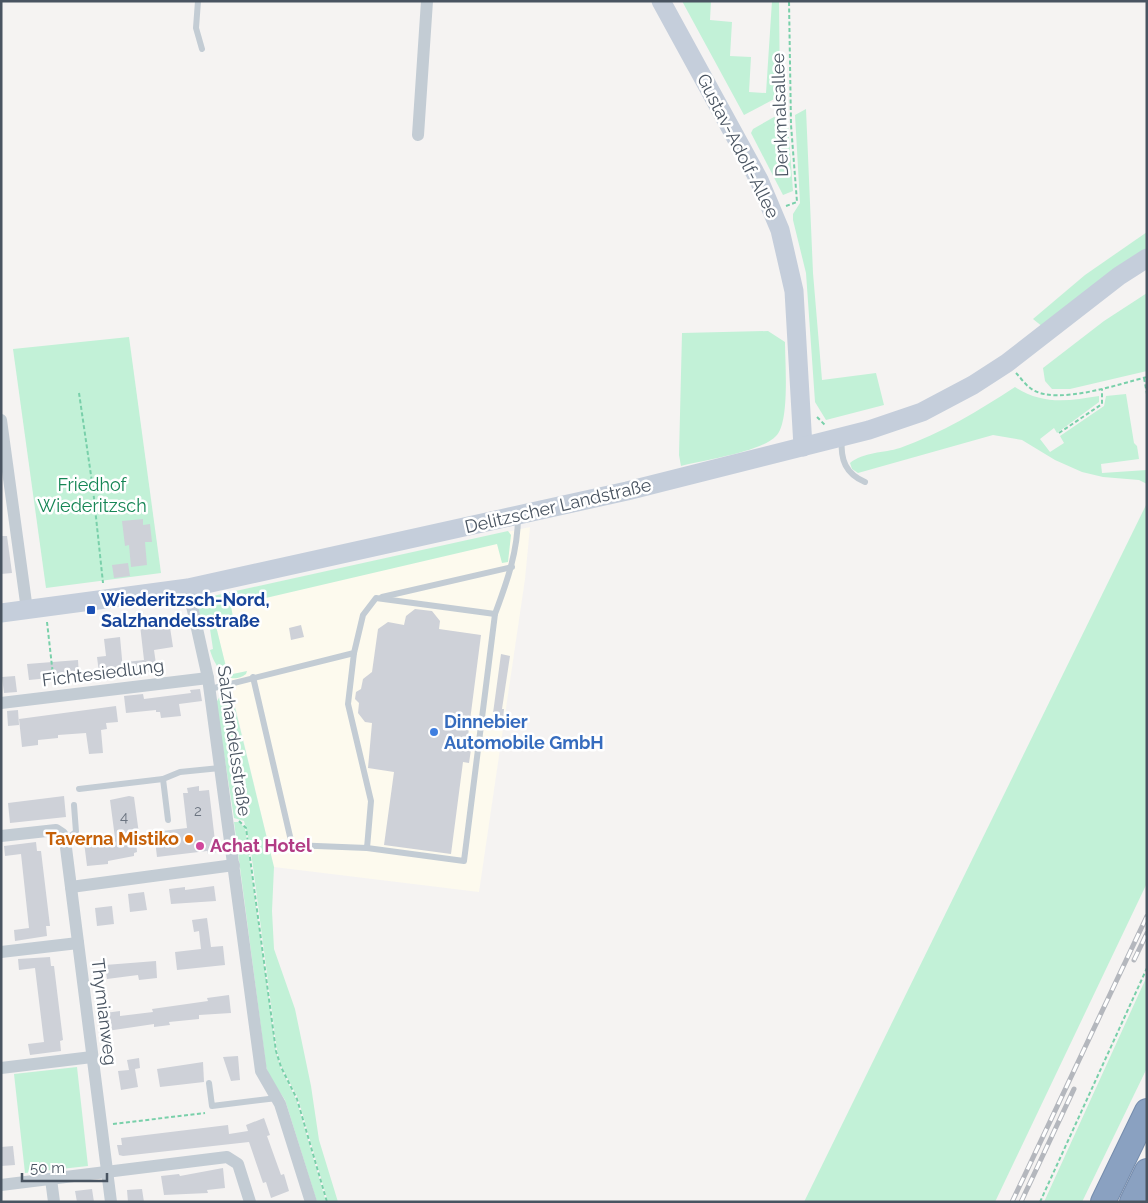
<svg xmlns="http://www.w3.org/2000/svg" width="1148" height="1203" font-family="Raleway,sans-serif">
<style>
.commercial{fill:#fdfaee}
.green{fill:#c2f1d7}
.building{fill:#ced1d8}
.lines{fill:none;stroke-linecap:round;stroke-linejoin:round}
.highway-casing{stroke:#758cad;stroke-width:26}
.path{stroke:#79d0aa;stroke-width:2;stroke-dasharray:4 2.5;stroke-linecap:butt}
.lane{stroke:#c3ccd4;stroke-width:6}
.street{stroke:#c3ccd4;stroke-width:12}
.secondary{stroke:#c5cedb;stroke-width:19}
.highway{stroke:#8aa1c1;stroke-width:24}
.rail-casing{stroke:#b4b7bd;stroke-width:5}
.rail{stroke:#fff;stroke-width:3;stroke-dasharray:9;stroke-linecap:butt}
.transit-dot{fill:#1a4fb4;stroke:#fff;stroke-width:2}
.shop-dot{fill:#3f7fe0;stroke:#fff;stroke-width:2}
.food-dot{fill:#e8710a;stroke:#fff;stroke-width:2}
.hotel-dot{fill:#d1479c;stroke:#fff;stroke-width:2}
.labels{text-anchor:middle;stroke-width:5;stroke-linejoin:round;paint-order:stroke}
.number-label{font-size:15px;fill:#6a737f}
.street-label{font-size:18px;fill:#495461;stroke:#fff}
.park-label{font-size:18px;fill:#168655;stroke:#fff}
.transit-label{font-size:18px;font-weight:bold;fill:#164399;stroke:#fff;text-anchor:start}
.shop-label{font-size:18px;font-weight:bold;fill:#366cbe;stroke:#fff;text-anchor:start}
.food-label{font-size:18px;font-weight:bold;fill:#c56008;stroke:#fff;text-anchor:end}
.hotel-label{font-size:18px;font-weight:bold;fill:#b23c85;stroke:#fff;text-anchor:start}
</style>
<rect width="100%" height="100%" fill="#f5f3f2"/>
<polygon class="commercial" points="530,527 525,579 479,892 274,867 209,597"/>
<g class="green">
<polygon points="682,1 711,1 710,20 732,22 730,56 751,57 749,92 766,93 772,1 779,1 780,96 744,115"/>
<polygon points="806,109 813,273 822,380 876,373 884,405 826,420 815,402 806,273 793,220 793,214 800,203 795,115"/>
<polygon points="774,117 788,124 793,191 783,195 751,133 753,129"/>
<polygon points="1147,232 1147,250 1043,327 1033,319 1085,275"/>
<polygon points="1147,293 1147,371 1070,389 1052,389 1045,381 1043,368 1104,321"/>
<path d="M 768,331 L 785,342 C 785,362 790,423 776,436 C 761,452 704,460 681,466 L 679,455 L 682,333 Z"/>
<polygon points="129,337 161,573 46,588 13,349"/>
<path d="M 1015,387 C 1043,405 1068,401 1099,396 L 1099,402 L 1057,433 L 1054,428 L 1040,439 L 1050,452 L 1064,443 L 1060,436 L 1104,406 L 1106,396 L 1126,394 L 1134,443 L 1137,446 L 1139,459 L 1101,464 L 1102,473 L 1147,470 L 1147,484 L 1139,480 L 1103,477 L 1082,472 L 1055,460 L 1022,440 L 993,435 L 858,473 L 852,469 L 850,463 C 863,452 884,453 900,448 C 942,433 978,411 1015,387 Z"/>
<polygon points="1147,503 1147,883 995,1202 804,1202"/>
<path d="M 508,531 L 511,535 L 508,562 L 502,563 L 497,544 L 231,606 L 233,617 L 215,622 L 228,675 L 247,671 L 246,674 C 228,688 214,665 210,650 L 213,649 L 210,629 L 207,629 L 204,617 L 200,617 L 198,604 L 199,599 Z"/>
<polygon points="231,691 274,867 272,911 274,949 295,1009 311,1086 319,1140 338,1202 328,1202 298,1098 281,1066 277,1050 250,844 244,821 234,818 216,703 220,696"/>
<polygon points="234,822 239,822 245,828 276,1051 280,1067 296,1099 326,1202 317,1202 285,1100 269,1076 266,1066"/>
<polygon points="1147,976 1147,1068 1082,1202 1044,1202"/>
<polygon points="77,1067 88,1166 25,1173 14,1074"/>
</g>
<g class="building">
<polygon points="143,519 143,525 150,524 152,542 145,542 147,565 131,567 129,545 125,546 122,521"/>
<polygon points="1,536 7,536 12,573 1,574"/>
<polygon points="128,563 130,576 114,578 112,565"/>
<polygon points="415,609 432,611 440,621 439,629 481,635 468,736 473,736 469,763 463,762 451,854 384,845 394,772 368,768 372,723 365,722 358,713 359,703 355,699 356,692 361,689 363,679 372,672 378,629 388,622 404,625 406,616"/>
<polygon points="169,621 173,647 154,650 157,671 141,673 141,677 128,678 126,662 144,660 140,625"/>
<polygon points="301,625 304,637 291,640 289,628"/>
<polygon points="120,637 123,670 99,673 97,657 106,656 104,639"/>
<polygon points="501,654 510,656 502,709 504,709 502,730 491,728"/>
<polygon points="78,660 79,675 29,680 27,664"/>
<polygon points="15,676 17,692 4,693 2,677"/>
<polygon points="200,689 202,701 179,704 181,716 161,718 160,712 156,712 156,710 126,713 124,696 143,694 144,699 191,693 190,690"/>
<polygon points="116,706 118,722 106,723 107,729 101,730 103,753 89,754 86,733 58,735 58,738 38,740 38,745 22,747 19,719"/>
<polygon points="18,710 19,725 8,726 7,711"/>
<polygon points="199,786 199,791 209,790 215,841 218,840 219,848 215,853 208,854 207,851 157,857 154,832 187,828 183,793 188,793 187,788"/>
<polygon points="64,796 66,817 10,823 8,803"/>
<polygon points="129,796 134,797 139,834 136,839 137,852 134,853 134,856 108,861 108,864 87,866 84,842 115,838 110,800"/>
<polygon points="36,842 37,851 41,851 50,926 46,926 47,936 15,941 14,930 29,928 21,854 5,856 4,846"/>
<polygon points="214,886 216,901 171,904 169,889 185,887 185,890"/>
<polygon points="144,892 147,910 130,912 128,894"/>
<polygon points="112,906 114,924 97,926 95,908"/>
<polygon points="207,918 211,947 223,946 225,965 177,970 175,952 201,949 199,931 194,932 192,920"/>
<polygon points="50,957 51,966 54,966 63,1040 60,1041 61,1051 30,1055 28,1044 44,1042 35,968 19,970 18,959"/>
<polygon points="156,961 157,978 139,980 138,975 107,979 105,965"/>
<polygon points="229,995 231,1013 199,1015 199,1019 169,1022 170,1025 154,1027 154,1024 107,1031 105,1013 120,1011 120,1016 153,1012 152,1009 208,1001 207,998"/>
<polygon points="238,1056 240,1080 231,1081 223,1057"/>
<polygon points="139,1058 140,1068 135,1069 138,1087 121,1090 118,1071 129,1070 127,1060"/>
<polygon points="203,1062 204,1082 160,1087 157,1069"/>
<polygon points="264,1118 270,1135 267,1136 281,1175 284,1174 289,1191 271,1198 266,1182 263,1183 249,1142 123,1156 119,1155 117,1145 122,1145 121,1138 228,1125 229,1134 248,1131 246,1125"/>
<polygon points="13,1146 15,1165 1,1166 1,1147"/>
<polygon points="223,1168 225,1188 207,1190 208,1193 164,1195 161,1176 179,1174 180,1176"/>
<polygon points="92,1189 94,1202 77,1202 75,1191"/>
<polygon points="142,1189 144,1202 128,1202 127,1190"/>
</g>
<g class="lines">
<defs>
<g id="highway">
<polyline points="1103,1202 1147,1111"/>
<polyline points="1132,1202 1147,1171"/>
</g>
</defs>
<use href="#highway" class="highway-casing"/>
<g class="path">
<polyline points="786,206 797,202 791,125 789,1"/>
<path d="M 1016,373 C 1021,378 1026,386 1033,390 C 1059,405 1119,384 1147,377"/>
<polyline points="1144,378 1147,394"/>
<polyline points="79,393 93,489 103,583"/>
<polyline points="817,417 826,426"/>
<polyline points="1059,433 1102,404 1102,389"/>
<polyline points="47,622 54,684"/>
<polyline points="239,821 246,828 276,1051 281,1067 297,1099 327,1202"/>
<polyline points="113,1124 205,1113"/>
<polyline points="1040,1202 1147,968"/>
</g>
<g class="lane">
<polyline points="198,1 196,28 202,49"/>
<path d="M 842,439 C 840,460 846,474 865,482"/>
<polyline points="382,597 512,567"/>
<polyline points="253,677 292,845 367,848 371,801 348,704 354,653"/>
<path d="M 210,689 L 354,653 L 363,615 L 376,598 L 495,614 C 507,582 518,551 518,516"/>
<polyline points="163,779 168,820"/>
<polyline points="79,789 163,779 180,772 220,768"/>
<polyline points="65,840 76,832 74,805"/>
<polyline points="367,848 464,861 495,614"/>
<polyline points="209,1083 212,1106 277,1098"/>
</g>
<g class="street">
<polyline points="418,135 427,1"/>
<polyline points="1,420 27,610"/>
<polyline points="188,588 208,678 261,1071 280,1104 311,1202"/>
<polyline points="1,703 208,678"/>
<polyline points="1,836 56,830 62,834 65,840 111,1202"/>
<polyline points="71,887 234,865"/>
<polyline points="1,952 78,943"/>
<polyline points="1,1068 92,1057"/>
<polyline points="51,1179 54,1202"/>
<polyline points="1,1185 227,1157 238,1164 250,1202"/>
</g>
<g class="secondary">
<polyline points="661,1 759,180 780,230 794,291 803,447"/>
<polyline points="1,613 188,588 627,491 869,430 922,412 973,385 1007,363 1119,276 1147,258"/>
</g>
<use href="#highway" class="highway"/>
<defs>
<g id="rail">
<polyline points="1134,960 1147,933"/>
<polyline points="1012,1202 1147,916"/>
<polyline points="1021,1202 1074,1089"/>
</g>
</defs>
<use href="#rail" class="rail-casing"/>
<use href="#rail" class="rail"/>
</g>
<rect class="transit-dot" x="86" y="605" width="10" height="10" rx="2.5"/>
<circle class="shop-dot" cx="434" cy="732" r="5"/>
<circle class="food-dot" cx="189" cy="839" r="5"/>
<circle class="hotel-dot" cx="200" cy="846" r="5"/>
<g class="labels">
<g class="number-label">
<text x="198" y="816">2</text>
<text x="124" y="822">4</text>
</g>
<g class="street-label">
<text transform="translate(780 115) rotate(-92)" y="6">Denkmalsallee</text>
<text transform="translate(738 146) rotate(63)" y="6">Gustav-Adolf-Allee</text>
<text transform="translate(558 506) rotate(-13)" y="6">Delitzscher Landstraße</text>
<text transform="translate(103 673) rotate(-7)" y="6">Fichtesiedlung</text>
<text transform="translate(234 741) rotate(82)" y="6">Salzhandelsstraße</text>
<text transform="translate(104 1012) rotate(83)" y="6">Thymianweg</text>
</g>
<g class="park-label">
<text x="92" y="491">Friedhof<tspan x="92" dy="21">Wiederitzsch</tspan></text>
</g>
<g class="transit-label">
<text x="101" y="606">Wiederitzsch-Nord,<tspan x="101" dy="21">Salzhandelsstraße</tspan></text>
</g>
<g class="shop-label">
<text x="444" y="728">Dinnebier<tspan x="444" dy="21">Automobile GmbH</tspan></text>
</g>
<g class="food-label">
<text x="179" y="845">Taverna Mistiko</text>
</g>
<g class="hotel-label">
<text x="210" y="852">Achat Hotel</text>
</g>
</g>
<rect width="1148" height="1203" fill="none" stroke="#495461" stroke-width="5"/>
<path d="M22 1173v8h85v-8" fill="none" stroke="#495461" stroke-width="2.5"/>
<text x="30" y="1173" font-size="15" fill="#495461" stroke="#ffffff" stroke-width="4" paint-order="stroke">50 m</text>
</svg>
